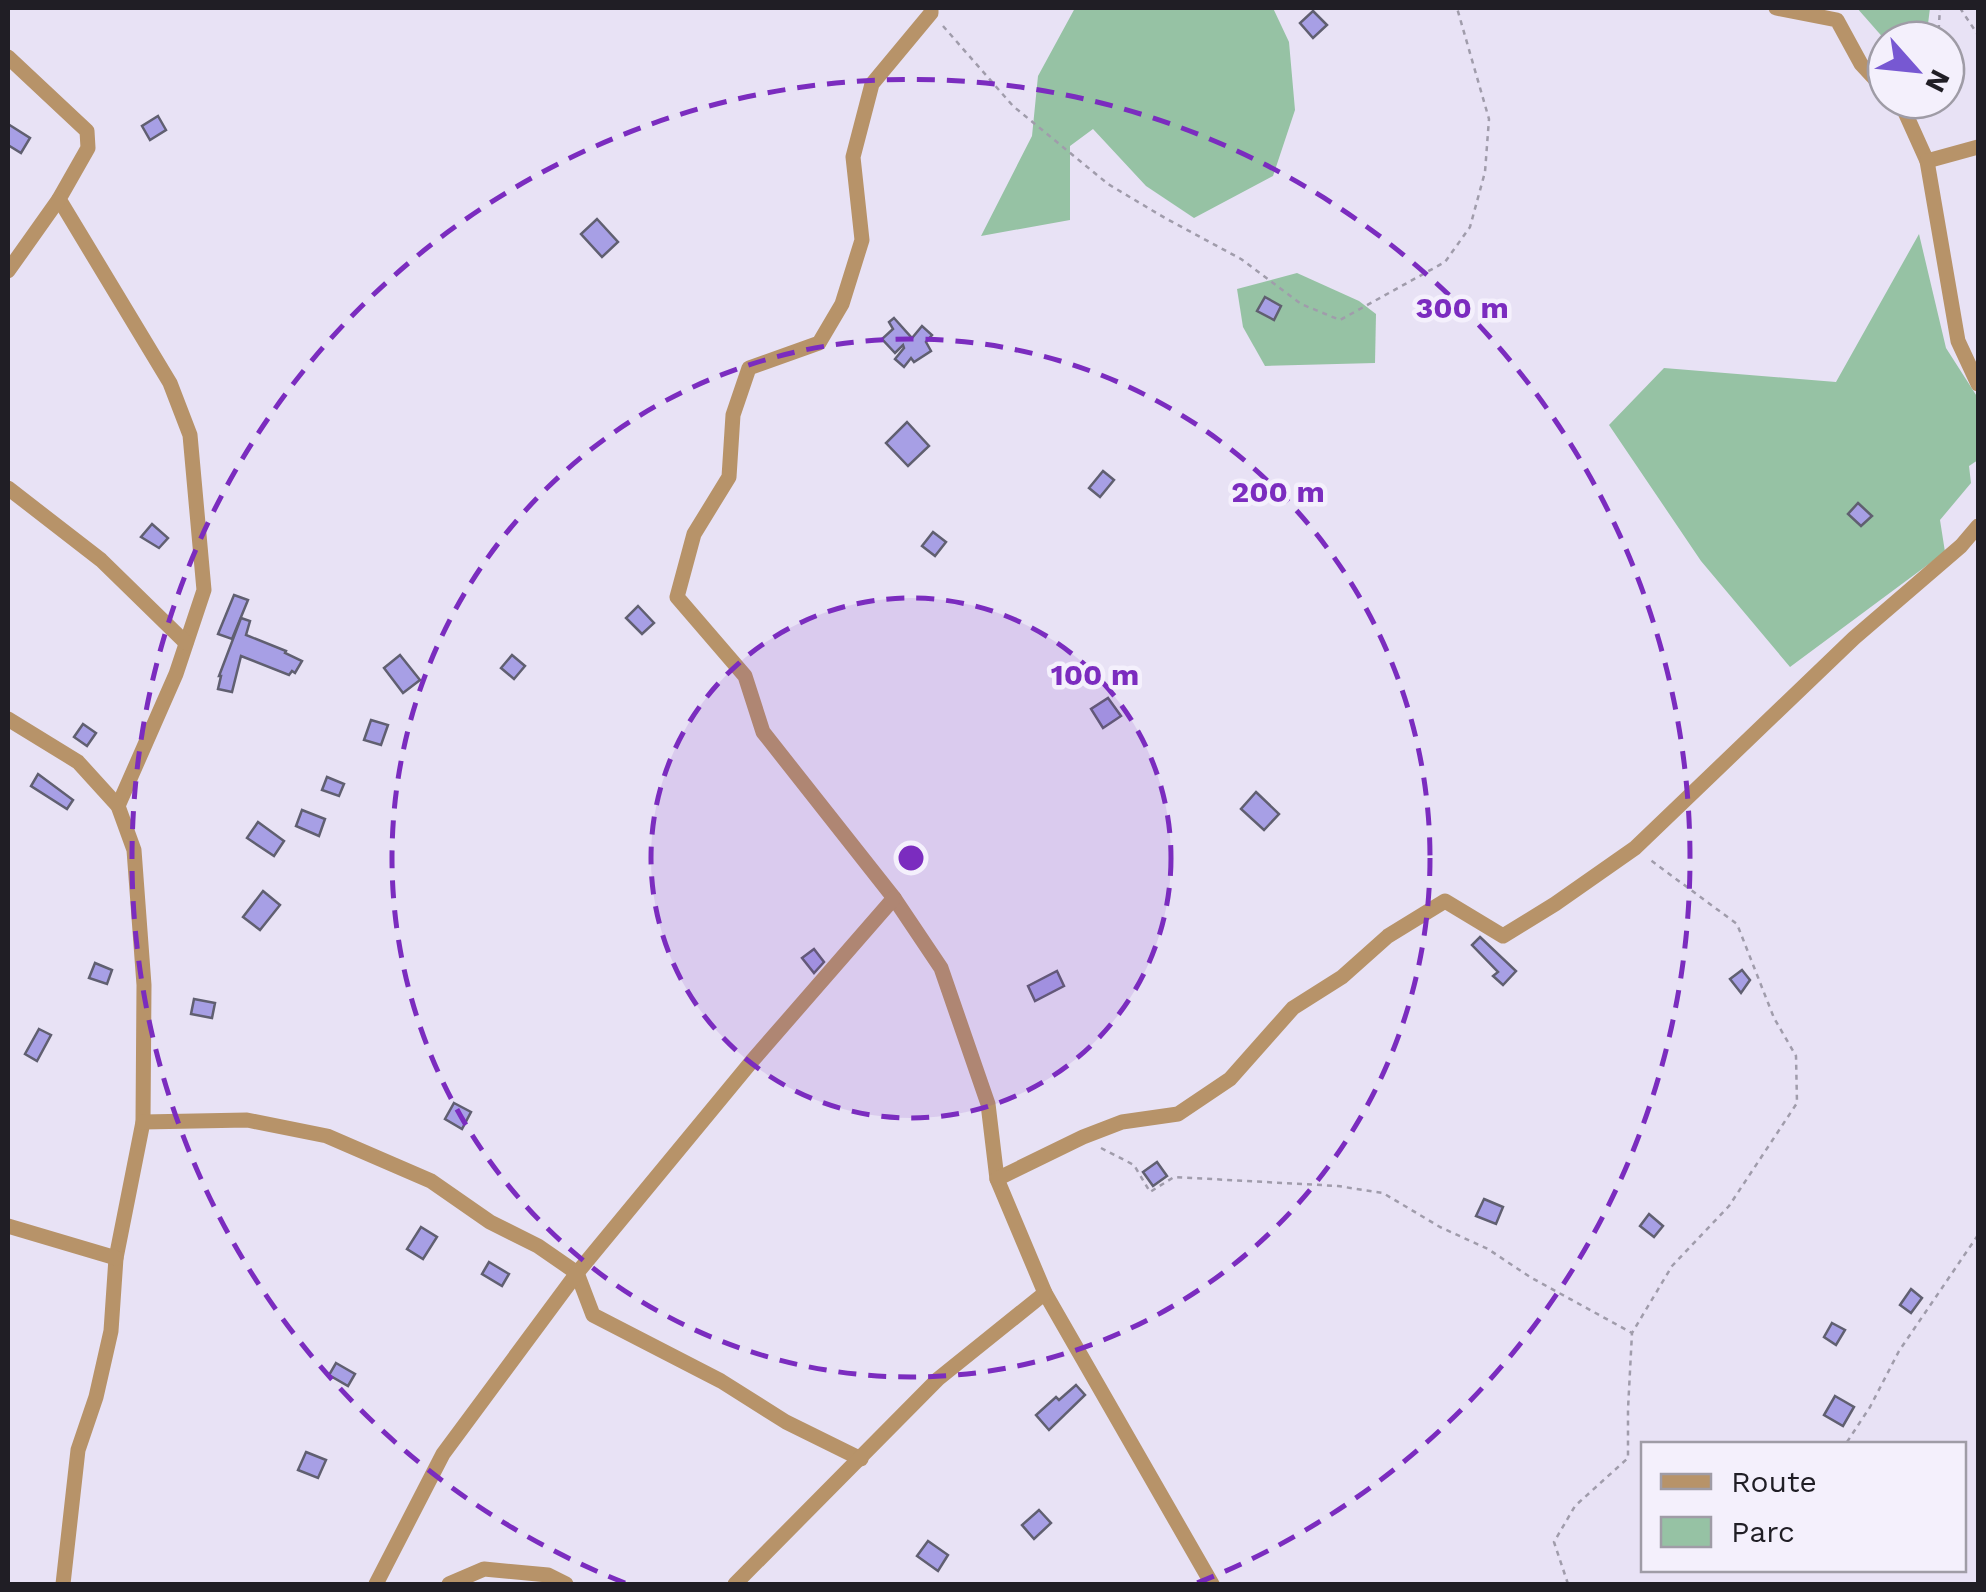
<svg xmlns="http://www.w3.org/2000/svg" width="1986" height="1592" font-family="'Work Sans',sans-serif">
<style>
.green{fill:#96c2a4}
.building{fill:#a79fe5;stroke:#605f70;stroke-width:2.5}
.lines{fill:none;stroke-linecap:round;stroke-linejoin:round}
.path{stroke:#a09cab;stroke-width:2.5;stroke-dasharray:5 5;stroke-linecap:butt}
.minor{stroke:#b79369;stroke-width:15}
.ring{fill:none;stroke:#7b2cbf;stroke-width:5;stroke-dasharray:18 12}
.centre{fill:#7b2cbf;stroke:#f4f0fc;stroke-width:5}
.ring-label{font-size:30px;text-anchor:middle;font-weight:bold;fill:#7b2cbf;stroke:#f4f0fc;stroke-width:9;stroke-linejoin:round;paint-order:stroke}
</style>
<rect width="100%" height="100%" fill="#e8e2f5"/>
<g class="green">
<polygon points="1075,8 1273,8 1289,42 1295,110 1273,176 1194,218 1146,186 1093,129 1070,146 1070,220 981,236 1032,136 1038,76"/>
<polygon points="1857,8 1930,8 1926,40 1886,41"/>
<polygon points="1919,234 1946,348 1978,398 1978,460 1969,466 1971,483 1940,520 1945,552 1790,667 1701,561 1609,425 1664,368 1836,382"/>
<polygon points="1297,273 1359,301 1376,314 1375,363 1265,366 1243,327 1237,289"/>
</g>
<g class="building">
<polygon points="1313,11 1327,25 1313,38 1300,23"/>
<polygon points="158,116 166,130 150,140 142,126"/>
<polygon points="8,124 30,138 21,153 8,145"/>
<polygon points="597,219 618,242 602,257 581,234"/>
<polygon points="1265,297 1281,306 1274,320 1257,311"/>
<polygon points="894,318 912,338 922,326 932,335 926,342 931,351 914,362 911,358 904,367 895,359 904,348 903,345 895,353 882,339 893,329 889,322"/>
<polygon points="907,422 929,446 908,466 886,443"/>
<polygon points="1103,471 1114,480 1100,497 1089,488"/>
<polygon points="1858,503 1872,516 1861,526 1848,514"/>
<polygon points="152,524 168,538 159,548 141,537"/>
<polygon points="933,532 946,542 935,556 922,546"/>
<polygon points="234,595 248,600 232,639 218,634"/>
<polygon points="638,606 654,623 642,634 626,618"/>
<polygon points="241,618 250,621 246,635 286,651 285,653 302,661 295,673 292,671 289,675 241,656 232,692 218,689 221,676 219,676"/>
<polygon points="400,655 420,680 403,693 384,668"/>
<polygon points="512,655 525,666 514,679 501,668"/>
<polygon points="1108,698 1121,716 1103,728 1091,709"/>
<polygon points="371,720 388,725 381,745 364,740"/>
<polygon points="83,724 96,733 87,746 74,737"/>
<polygon points="38,774 73,800 67,809 31,786"/>
<polygon points="327,777 344,784 339,796 322,790"/>
<polygon points="1256,792 1279,814 1264,830 1241,809"/>
<polygon points="302,810 325,819 319,836 296,826"/>
<polygon points="258,822 284,841 274,856 247,838"/>
<polygon points="263,891 280,905 260,930 243,917"/>
<polygon points="1480,937 1516,971 1503,985 1493,976 1498,972 1472,945"/>
<polygon points="814,949 824,962 814,973 802,958"/>
<polygon points="95,963 112,970 107,984 89,978"/>
<polygon points="1742,970 1750,980 1741,993 1730,979"/>
<polygon points="1057,971 1064,986 1035,1001 1028,986"/>
<polygon points="194,999 215,1003 212,1018 191,1014"/>
<polygon points="39,1029 51,1035 37,1061 25,1054"/>
<polygon points="454,1103 471,1112 462,1129 445,1119"/>
<polygon points="1157,1162 1167,1176 1153,1186 1143,1172"/>
<polygon points="1484,1199 1503,1207 1496,1224 1476,1216"/>
<polygon points="1649,1214 1663,1226 1654,1237 1640,1226"/>
<polygon points="421,1227 437,1237 423,1259 407,1249"/>
<polygon points="489,1262 509,1274 502,1286 482,1274"/>
<polygon points="1911,1289 1922,1298 1911,1313 1900,1305"/>
<polygon points="1832,1323 1845,1330 1836,1345 1824,1337"/>
<polygon points="336,1363 355,1374 348,1386 329,1375"/>
<polygon points="1076,1385 1085,1395 1049,1430 1036,1415 1056,1397 1059,1400"/>
<polygon points="1835,1396 1854,1407 1843,1426 1824,1415"/>
<polygon points="306,1452 326,1460 318,1478 298,1470"/>
<polygon points="1039,1510 1051,1523 1034,1539 1022,1525"/>
<polygon points="928,1541 948,1555 938,1571 917,1556"/>
</g>
<g class="lines">
<g class="path">
<polyline points="1960,8 1978,35"/>
<polyline points="943,26 1013,106 1108,184 1165,218 1241,259 1301,304 1340,320 1445,262 1470,227 1485,172 1489,119 1457,8"/>
<polyline points="1938,40 1940,8"/>
<polyline points="1101,1148 1134,1165 1150,1192 1174,1177 1338,1186 1383,1193 1440,1227 1488,1249 1530,1277 1632,1333"/>
<polyline points="1847,1442 1870,1407 1899,1351 1978,1235"/>
<polyline points="1568,1584 1554,1542 1575,1506 1628,1458 1628,1409 1632,1333 1672,1266 1729,1206 1797,1103 1796,1056 1774,1018 1737,924 1649,859"/>
</g>
<g class="minor">
<polyline points="931,8 931,13 872,84 853,157 862,240 842,304 819,343 749,368 733,415 729,477 694,534 677,597 745,676 763,732 894,898 941,968 988,1104 997,1179 1045,1293 1212,1584"/>
<polyline points="1776,8 1837,20 1861,64 1886,91"/>
<polyline points="8,57 87,131 88,148 59,199 170,383 190,435 204,590 176,674 118,806"/>
<polyline points="1895,100 1904,110 1927,161 1978,147"/>
<polyline points="1927,161 1958,341 1978,384"/>
<polyline points="8,271 59,199"/>
<polyline points="8,488 101,560 186,643"/>
<polyline points="8,719 78,762 118,806 134,850 144,985 143,1122 116,1258 111,1331 96,1397 78,1450 63,1584"/>
<polyline points="143,1122 247,1120 327,1136 431,1181 490,1222 538,1246 577,1273 593,1315 721,1381 786,1422 861,1459"/>
<polyline points="997,1179 1083,1137 1122,1122 1178,1114 1230,1079 1293,1008 1342,977 1388,936 1445,901 1503,936 1555,904 1635,848 1854,638 1961,546 1978,526"/>
<polyline points="8,1226 116,1258"/>
<polyline points="376,1584 443,1454 577,1273 752,1061 894,898"/>
<polyline points="449,1584 484,1569 548,1575 566,1584"/>
<polyline points="735,1584 938,1379 1045,1293"/>
</g>
</g>
<circle cx="911" cy="858" r="260" fill="#7b2cbf" fill-opacity=".12"/>
<g class="ring">
<circle cx="911" cy="858" r="260"/>
<circle cx="911" cy="858" r="519"/>
<path d="M625 1583A779 779 0 1 1 1197 1583"/>
</g>
<circle cx="911" cy="858" r="15" class="centre"/>
<g class="ring-label">
<text x="1462" y="318">300 m</text>
<text x="1278" y="502">200 m</text>
<text x="1095" y="685">100 m</text>
</g>
<rect width="1986" height="1592" fill="none" stroke="#201e25" stroke-width="20"/>
<rect x="1641" y="1442" width="325" height="130" fill="#f4f0fc" stroke="#9f9ca6" stroke-width="2.5"/>
<rect x="1661" y="1474" width="50" height="15" fill="#b79369" stroke="#9f9ca6" stroke-width="2.5"/>
<text x="1731" y="1492" font-size="30" fill="#201e25">Route</text>
<rect x="1661" y="1517" width="50" height="30" fill="#96c2a4" stroke="#9f9ca6" stroke-width="2.5"/>
<text x="1731" y="1542" font-size="30" fill="#201e25">Parc</text>
<g transform="translate(1916 70) rotate(117)"><circle r="48" fill="#f4f0fc" stroke="#9f9ca6" stroke-width="2.5"/>
<path d="M0-8L18 38L0 25L-18 38Z" fill="#7758d2"/>
<text y="-15" font-size="28" font-weight="bold" text-anchor="middle" fill="#201e25">N</text>
</g>
</svg>
